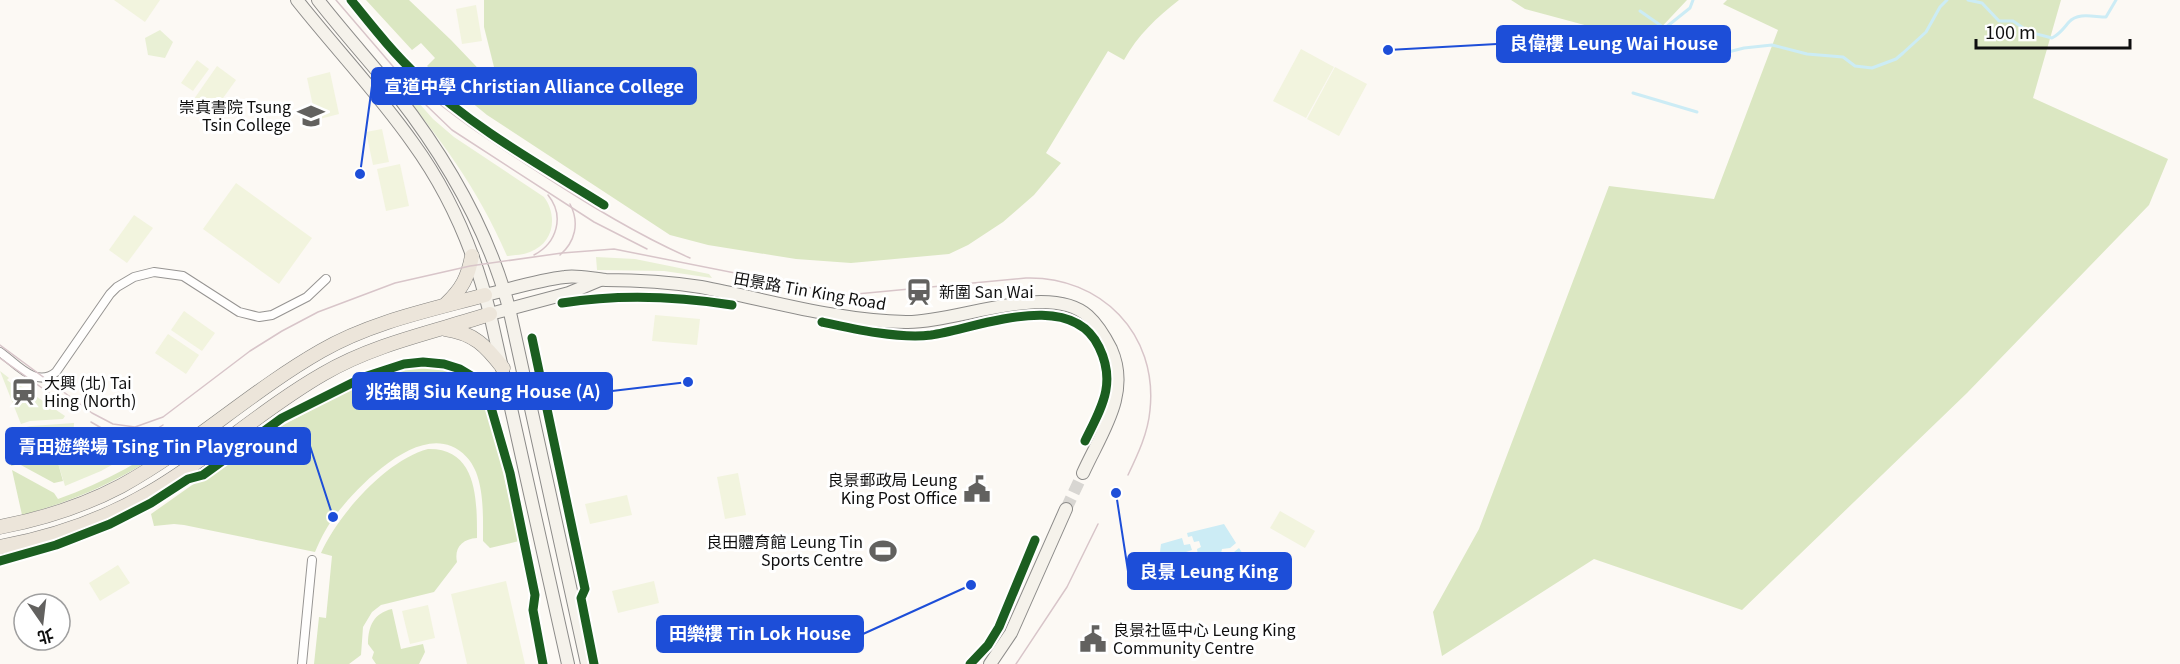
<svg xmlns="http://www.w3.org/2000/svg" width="2180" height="664" font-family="Georgia,'Noto Sans TC',serif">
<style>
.green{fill:#e9f0d5}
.forest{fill:#dbe7c2}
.pitch{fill:#f2f4de}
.water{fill:#ccecf5}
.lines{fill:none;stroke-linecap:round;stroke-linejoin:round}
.stream{stroke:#ccecf5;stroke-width:3}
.secondary-tunnel{stroke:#d8d6d2;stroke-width:12;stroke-dasharray:12 6;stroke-linecap:butt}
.street-casing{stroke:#969492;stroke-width:10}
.secondary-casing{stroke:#8c8b89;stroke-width:14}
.primary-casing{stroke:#83827f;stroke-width:15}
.street{stroke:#fffefd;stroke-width:8}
.secondary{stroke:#f5f2eb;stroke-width:12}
.primary{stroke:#ece5da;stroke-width:14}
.tram{stroke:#d8c5c9;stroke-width:1.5}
.cycleway-casing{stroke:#fff;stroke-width:13}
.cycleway{stroke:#1b5e20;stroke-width:9}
.labels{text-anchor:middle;stroke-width:6;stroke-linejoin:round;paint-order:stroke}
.poi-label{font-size:16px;fill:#0f0f0f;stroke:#fff;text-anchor:end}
.street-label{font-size:16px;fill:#0f0f0f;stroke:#fff}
.leader{fill:none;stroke:#1d4ed8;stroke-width:2}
.callout-dot{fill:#1d4ed8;stroke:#fff;stroke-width:2}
.callout{fill:#1d4ed8;stroke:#1d4ed8;stroke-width:2}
.callout-label{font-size:18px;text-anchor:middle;font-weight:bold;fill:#fff}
</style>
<rect width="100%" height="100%" fill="#fcf9f4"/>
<g class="green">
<polygon points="160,30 173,42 165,58 148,55 145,38"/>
<path d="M 395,76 L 433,119 L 454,137 L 544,197 C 558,216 554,243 530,252 C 523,255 515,255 507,256 C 477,187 440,138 393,81 Z"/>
<polygon points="596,257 635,259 709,274 712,278 664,271 597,270"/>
<polygon points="0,371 9,378 7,380 16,387 18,384 65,416 63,419 30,421 21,424"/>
<path d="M 74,423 C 73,457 34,457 22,428 L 31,426 Z"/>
<polygon points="87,431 107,442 129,443 135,452 101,471 65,486 58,463 76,450"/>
</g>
<g class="forest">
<path d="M 366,0 L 409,0 L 451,40 L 493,84 L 494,67 L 484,27 L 484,0 L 1179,0 C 1156,18 1138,35 1124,60 L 1108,51 L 1046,153 L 1061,163 L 1034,195 L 1003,222 L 968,245 L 949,254 L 851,263 L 796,259 L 708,245 L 670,235 L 487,115 L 427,66 L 435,58 L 421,43 L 412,50 Z"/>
<polygon points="1511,0 1687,0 1655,34 1614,44 1592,27 1525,9"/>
<polygon points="1727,0 2061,0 2033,98 2168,159 2149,205 1967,393 1742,610 1594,559 1442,656 1433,612 1479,529 1609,186 1714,199 1778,30 1723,4"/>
<path d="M 421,365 C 450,368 469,370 485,396 L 519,541 L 490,548 L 483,541 C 483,518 484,493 476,472 C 471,460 463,451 451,446 C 413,430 359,485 338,512 C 328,524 321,538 315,552 L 184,525 L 174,524 L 154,526 L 151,514 L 259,438 L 366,381 L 397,368 Z"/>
<path d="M 186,429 L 188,433 C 138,472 83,499 22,515 L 12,470 L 54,493 L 58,499 C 105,482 146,460 186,429 Z"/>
<path d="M 428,449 C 478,448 477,501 477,538 C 462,539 454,548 457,562 L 434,592 L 381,605 L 372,612 L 363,627 L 361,655 L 349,664 L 314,664 L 319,617 L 326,618 L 332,556 L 321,553 C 338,515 386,460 428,449 Z"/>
<polygon points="25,455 58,463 63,481 54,483 19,464 11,466 10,458"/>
<path d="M 392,609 L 401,649 L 423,644 L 425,652 L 419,664 L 376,664 L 372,658 L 374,652 L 368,644 C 368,626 374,613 392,609 Z"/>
</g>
<g class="pitch">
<polygon points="114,0 160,0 145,22"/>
<polygon points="476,5 482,41 462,44 456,9"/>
<polygon points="1301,49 1334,67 1306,118 1273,101"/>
<polygon points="197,60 209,69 193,91 181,83"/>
<polygon points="217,66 236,80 213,112 194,99"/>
<polygon points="1335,67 1367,84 1339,136 1307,119"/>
<polygon points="330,72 339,114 316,120 307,78"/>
<polygon points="382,129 389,162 373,165 366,132"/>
<polygon points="400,164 409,206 386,211 377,169"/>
<polygon points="236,183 312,238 279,284 203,229"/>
<polygon points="134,215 153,228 127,263 109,250"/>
<polygon points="184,311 215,333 202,351 171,330"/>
<polygon points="655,315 700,319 697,345 652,341"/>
<polygon points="168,334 199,355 186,374 155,353"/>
<polygon points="738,473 746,515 725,519 717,477"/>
<polygon points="627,495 632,515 590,524 585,504"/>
<polygon points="1280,511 1315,531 1305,548 1270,528"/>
<polygon points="118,565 130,583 100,601 89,583"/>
<polygon points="506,581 525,664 467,664 451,594"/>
<polygon points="654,581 659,603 618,613 612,591"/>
<polygon points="428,605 435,638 410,644 402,611"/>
</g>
<g class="water">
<path d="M 1224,524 L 1236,543 L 1230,548 L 1222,549 L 1220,558 L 1222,561 L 1230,562 L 1234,559 L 1234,552 L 1239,548 C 1244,555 1248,562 1244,570 C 1234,589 1213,568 1201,566 C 1200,565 1192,565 1191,565 L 1190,562 L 1194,560 L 1193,556 L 1198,555 L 1197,549 L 1201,547 L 1199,541 L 1194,542 L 1192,536 L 1188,537 L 1187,533 Z"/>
<path d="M 1182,538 L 1184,545 L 1190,544 L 1192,550 L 1186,552 L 1187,557 L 1182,559 L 1183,564 L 1178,566 L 1178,570 L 1154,574 C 1152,565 1152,558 1160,552 L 1161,544 Z"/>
</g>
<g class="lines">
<g class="stream">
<path d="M 1968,0 L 1982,3 L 1999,21 L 2013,21 L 2029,32 L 2052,38 C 2060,34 2063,29 2069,22 C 2078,12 2094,17 2106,17 L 2116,0"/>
<polyline points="1640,11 1693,48 1716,55 1744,48 1772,45 1807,54 1843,57 1855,66 1872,68 1896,59 1903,53 1926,32 1940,7 1947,0"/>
<polyline points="1665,28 1690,8 1693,0"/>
<polyline points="1633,93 1697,112"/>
</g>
<polyline class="secondary-tunnel" points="1066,509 1083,473"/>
<defs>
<g id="street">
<path d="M 0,352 C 16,363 36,389 56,372 L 110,294 L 117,287 L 134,277 L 154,272 L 183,276 L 239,312 L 259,317 L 272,315 L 307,297 L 326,279"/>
<polyline points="302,664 312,560"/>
</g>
<g id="secondary">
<path d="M 297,0 C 335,48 378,93 413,143 C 450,194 475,253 490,314 L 568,664"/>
<path d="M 318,0 C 343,32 371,63 397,95 C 446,158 488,230 509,308 L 587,664"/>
<path d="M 485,295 C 511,289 538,280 565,277 C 578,275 592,279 606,280 C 638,280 669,282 701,287 C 769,300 837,321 906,322 C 956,323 1048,281 1088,316 C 1098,325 1105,337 1111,349 C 1131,394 1101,433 1083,473"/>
<polyline points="490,314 569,293 600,280"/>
<polyline points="990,664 1011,633 1066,509"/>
</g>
<g id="primary">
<path d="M 446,304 C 462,289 468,277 472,256"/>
<path d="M 445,329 C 474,333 486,346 503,368"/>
<path d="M 0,527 C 42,519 83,506 121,486 C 192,447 251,391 321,351 C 371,322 430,310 485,295"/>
<path d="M 0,547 C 53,537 103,520 149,493 C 210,458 262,409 323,374 C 374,344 434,332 490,314"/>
</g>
</defs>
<use href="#street" class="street-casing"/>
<use href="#secondary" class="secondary-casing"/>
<use href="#primary" class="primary-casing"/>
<use href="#street" class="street"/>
<use href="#secondary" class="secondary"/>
<use href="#primary" class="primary"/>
<g class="tram">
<polyline points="336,0 427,106 452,130 594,222 647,249"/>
<path d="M 419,87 C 458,121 500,147 543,175 C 591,206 638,235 690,258"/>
<path d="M 534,255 C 557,243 565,216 548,195"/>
<path d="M 560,255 C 575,242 580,223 570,204"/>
<path d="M 0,345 L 92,413 L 113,424 L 135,427 L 163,417 L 250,351 L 282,331 L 318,312 L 395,283 L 470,266 L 562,253 L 614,249 L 846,295 L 1026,278 C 1101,276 1158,334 1150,410 C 1148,433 1138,454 1128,475"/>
<polyline points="0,358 66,405"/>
<path d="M 91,422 C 114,437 139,442 163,425"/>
<polyline points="1016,664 1067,587 1098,524"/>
</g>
<defs>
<g id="cycleway">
<path d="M 351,0 C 372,26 394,54 418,76 C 473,128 540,165 604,205"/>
<path d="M 562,303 C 619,294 675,296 732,305"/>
<path d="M 822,322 C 854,329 899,339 931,335 C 978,328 1071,288 1099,347 C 1117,384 1101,408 1085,441"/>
<polyline points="532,338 585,589 581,598 594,664"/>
<polyline points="0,561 56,545 110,524 151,503 188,479 203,475 282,418 364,377 404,364 423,362 444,364 460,369 480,381 488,397 510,473 535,595 533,610 543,664"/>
<polyline points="970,664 988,645 999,627 1035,540"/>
</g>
</defs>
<use href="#cycleway" class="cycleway-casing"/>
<use href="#cycleway" class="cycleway"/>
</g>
<defs>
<symbol id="school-bare" viewBox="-9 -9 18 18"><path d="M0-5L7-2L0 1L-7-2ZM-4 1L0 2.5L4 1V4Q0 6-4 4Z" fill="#62615f" stroke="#fff" stroke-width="2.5" paint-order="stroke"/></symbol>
<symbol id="station-bare" viewBox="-9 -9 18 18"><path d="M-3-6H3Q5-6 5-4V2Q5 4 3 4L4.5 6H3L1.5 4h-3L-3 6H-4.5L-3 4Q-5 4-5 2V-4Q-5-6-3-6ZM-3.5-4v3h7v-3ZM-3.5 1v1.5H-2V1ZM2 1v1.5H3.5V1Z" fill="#62615f" stroke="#fff" stroke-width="2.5" paint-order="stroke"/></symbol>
<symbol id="civic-bare" viewBox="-9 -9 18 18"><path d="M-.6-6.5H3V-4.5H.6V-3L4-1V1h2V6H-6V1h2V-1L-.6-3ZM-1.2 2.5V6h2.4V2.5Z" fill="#62615f" stroke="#fff" stroke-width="2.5" paint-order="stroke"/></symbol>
<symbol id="stadium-bare" viewBox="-9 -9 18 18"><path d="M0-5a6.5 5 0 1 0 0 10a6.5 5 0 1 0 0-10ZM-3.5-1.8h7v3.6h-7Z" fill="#62615f" stroke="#fff" stroke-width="2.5" paint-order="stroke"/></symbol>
</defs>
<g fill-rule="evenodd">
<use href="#school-bare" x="292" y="97" width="38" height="38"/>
<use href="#station-bare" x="900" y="273" width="38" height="38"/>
<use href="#station-bare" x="5" y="373" width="38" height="38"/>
<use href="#civic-bare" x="958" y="470" width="38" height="38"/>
<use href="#stadium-bare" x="864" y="532" width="38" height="38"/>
<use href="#civic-bare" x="1074" y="620" width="38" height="38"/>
</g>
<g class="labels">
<g class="poi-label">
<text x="291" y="113">崇真書院 Tsung<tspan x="291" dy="18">Tsin College</tspan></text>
<text x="939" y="298" text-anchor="start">新圍 San Wai</text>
<text x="44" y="389" text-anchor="start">大興 (北) Tai<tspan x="44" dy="18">Hing (North)</tspan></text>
<text x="957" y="486">良景郵政局 Leung<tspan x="957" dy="18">King Post Office</tspan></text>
<text x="863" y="548">良田體育館 Leung Tin<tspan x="863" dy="18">Sports Centre</tspan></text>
<text x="1113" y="636" text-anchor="start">良景社區中心 Leung King<tspan x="1113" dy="18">Community Centre</tspan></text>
</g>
<g class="street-label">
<text transform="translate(810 291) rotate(10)" y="6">田景路 Tin King Road</text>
</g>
</g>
<path class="leader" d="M1388 50L1497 44M360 174L372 86M688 382L612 391M333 517L310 446M1116 493L1128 571M971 585L863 634"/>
<g class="callout-dot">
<circle cx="1388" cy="50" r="6"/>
<circle cx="360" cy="174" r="6"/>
<circle cx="688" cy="382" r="6"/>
<circle cx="333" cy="517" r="6"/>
<circle cx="1116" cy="493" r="6"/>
<circle cx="971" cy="585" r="6"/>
</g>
<g class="callout">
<rect x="1497" y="26" width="233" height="36" rx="6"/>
<rect x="372" y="68" width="324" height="36" rx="6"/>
<rect x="353" y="373" width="259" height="36" rx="6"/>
<rect x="6" y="428" width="304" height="36" rx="6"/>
<rect x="1128" y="553" width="163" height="36" rx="6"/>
<rect x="657" y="616" width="206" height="36" rx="6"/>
</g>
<g class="callout-label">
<text x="1614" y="50">良偉樓 Leung Wai House</text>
<text x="534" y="93">宣道中學 Christian Alliance College</text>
<text x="483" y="398">兆強閣 Siu Keung House (A)</text>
<text x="158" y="453">青田遊樂場 Tsing Tin Playground</text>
<text x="1209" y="578">良景 Leung King</text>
<text x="760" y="640">田樂樓 Tin Lok House</text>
</g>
<g transform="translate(42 622) rotate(166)"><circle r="28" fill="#ffffff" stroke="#9f9f9f" stroke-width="1.5"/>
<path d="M0-4.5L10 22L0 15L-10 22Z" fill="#62615f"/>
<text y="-9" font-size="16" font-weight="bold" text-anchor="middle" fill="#0f0f0f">北</text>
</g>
<path d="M1976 39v9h154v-9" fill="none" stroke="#0f0f0f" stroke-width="3"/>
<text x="1985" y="39" font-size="18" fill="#0f0f0f" stroke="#ffffff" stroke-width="4.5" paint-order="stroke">100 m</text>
</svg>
